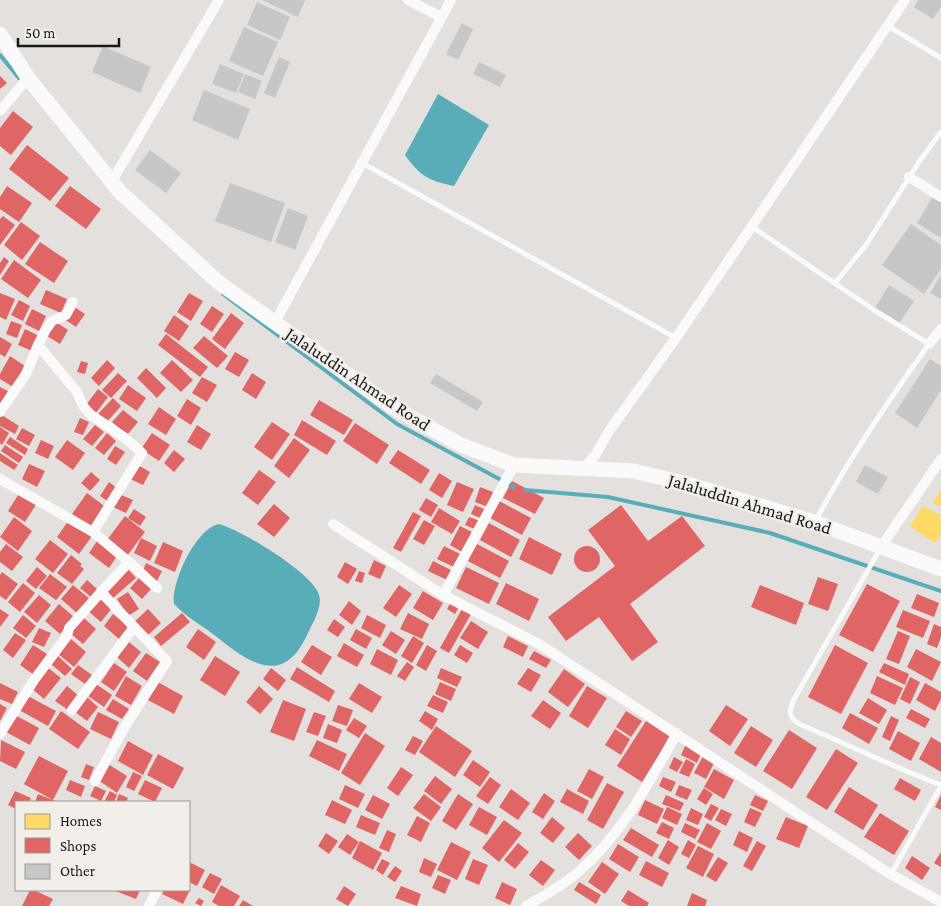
<svg xmlns="http://www.w3.org/2000/svg" width="941" height="906" font-family="'Crimson Pro',serif">
<style>
.water{fill:#59adb8}
.homes{fill:#ffd966}
.shops{fill:#e06666}
.lines{fill:none;stroke-linecap:round;stroke-linejoin:round}
.stream{stroke:#59adb8;stroke-width:4}
.building{fill:#c9c7c6}
.lane{stroke:#fbfafa;stroke-width:5}
.street{stroke:#fbfafa;stroke-width:10}
.secondary{stroke:#fbfafa;stroke-width:15}
.labels{text-anchor:middle;stroke-width:5;stroke-linejoin:round;paint-order:stroke}
.street-label{font-size:18px;fill:#1a1917;stroke:#f2eee9}
</style>
<rect width="100%" height="100%" fill="#e3e0de"/>
<g class="water">
<path d="M 438,94 L 489,125 L 454,186 C 429,181 420,176 405,155 Z"/>
<path d="M 219,524 C 241,530 313,573 319,595 C 323,607 312,624 307,635 C 282,689 247,661 213,634 C 201,625 185,616 174,604 C 171,583 196,528 219,524 Z"/>
</g>
<g class="homes">
<polygon points="941,489 941,507 933,503"/>
<polygon points="923,506 941,515 941,533 935,543 910,526"/>
</g>
<g class="shops">
<polygon points="0,76 7,83 0,89"/>
<polygon points="13,111 33,127 11,155 0,146 0,128"/>
<polygon points="27,145 69,178 50,201 9,169"/>
<polygon points="7,186 32,203 19,222 0,209 0,197"/>
<polygon points="70,186 101,209 86,229 55,206"/>
<polygon points="3,216 15,225 0,245 0,219"/>
<polygon points="21,222 40,236 22,260 4,245"/>
<polygon points="40,242 68,261 54,283 25,264"/>
<polygon points="4,257 9,261 0,275 0,263"/>
<polygon points="14,260 41,280 28,298 1,279"/>
<polygon points="46,290 67,299 61,313 40,304"/>
<polygon points="0,293 15,299 6,320 0,317"/>
<polygon points="189,293 203,301 191,321 177,312"/>
<polygon points="19,300 30,306 23,321 11,315"/>
<polygon points="73,306 85,314 76,327 64,319"/>
<polygon points="212,306 224,314 212,332 200,324"/>
<polygon points="32,309 46,316 39,331 25,324"/>
<polygon points="231,313 244,323 225,349 212,339"/>
<polygon points="174,315 189,326 179,341 164,331"/>
<polygon points="11,321 22,325 17,338 6,334"/>
<polygon points="56,322 68,330 60,344 47,336"/>
<polygon points="25,329 39,336 32,351 18,345"/>
<polygon points="166,334 208,367 200,377 158,345"/>
<polygon points="204,336 228,356 217,368 193,348"/>
<polygon points="0,337 12,344 5,357 0,354"/>
<polygon points="235,352 249,360 239,377 225,369"/>
<polygon points="10,356 25,366 13,387 0,379 0,374"/>
<polygon points="107,360 115,368 99,386 91,378"/>
<polygon points="172,360 193,380 181,392 160,373"/>
<polygon points="81,361 88,363 85,374 77,372"/>
<polygon points="146,368 166,388 157,398 137,378"/>
<polygon points="118,373 127,381 111,398 102,390"/>
<polygon points="252,373 266,382 256,399 242,390"/>
<polygon points="202,377 217,385 207,402 192,393"/>
<polygon points="128,385 146,398 137,411 119,399"/>
<polygon points="0,387 8,391 0,405"/>
<polygon points="98,389 108,397 96,413 86,405"/>
<polygon points="113,398 121,406 106,423 97,415"/>
<polygon points="187,399 201,408 191,425 177,416"/>
<polygon points="319,400 353,420 344,435 310,415"/>
<polygon points="159,407 176,419 166,435 148,424"/>
<polygon points="123,410 138,422 127,435 112,422"/>
<polygon points="0,414 19,426 15,434 0,426"/>
<polygon points="80,418 89,422 83,435 74,432"/>
<polygon points="302,420 336,441 327,455 294,435"/>
<polygon points="272,422 290,434 272,460 254,447"/>
<polygon points="355,423 389,445 377,464 343,441"/>
<polygon points="95,425 104,432 92,446 83,439"/>
<polygon points="197,425 211,434 201,450 187,442"/>
<polygon points="0,427 9,433 2,445 0,443"/>
<polygon points="22,428 35,435 29,446 16,439"/>
<polygon points="107,433 116,441 104,455 95,448"/>
<polygon points="152,433 170,445 159,461 141,449"/>
<polygon points="10,437 28,449 25,455 6,443"/>
<polygon points="294,438 310,450 289,478 274,466"/>
<polygon points="41,440 54,446 48,459 35,453"/>
<polygon points="67,440 85,453 73,470 55,457"/>
<polygon points="5,445 23,457 19,463 1,451"/>
<polygon points="115,446 125,452 116,465 107,459"/>
<polygon points="174,450 185,459 174,472 164,463"/>
<polygon points="398,450 430,470 421,484 389,463"/>
<polygon points="0,453 18,465 14,470 0,461"/>
<polygon points="29,464 45,471 37,487 22,479"/>
<polygon points="138,465 150,472 143,485 130,479"/>
<polygon points="259,470 276,482 258,505 242,493"/>
<polygon points="91,472 100,480 90,491 81,483"/>
<polygon points="439,473 452,481 442,498 429,490"/>
<polygon points="512,481 544,498 535,514 503,498"/>
<polygon points="109,482 118,489 109,502 100,496"/>
<polygon points="457,482 474,489 463,512 447,505"/>
<polygon points="480,487 493,492 488,507 475,502"/>
<polygon points="20,492 37,503 25,522 8,511"/>
<polygon points="87,493 107,508 92,528 72,514"/>
<polygon points="119,494 133,500 126,513 113,507"/>
<polygon points="426,498 438,505 431,517 419,510"/>
<polygon points="499,501 531,518 522,535 490,518"/>
<polygon points="274,504 290,518 274,537 257,524"/>
<polygon points="475,505 486,510 483,519 471,514"/>
<polygon points="621,505 648,541 682,516 705,546 630,604 658,642 632,661 599,617 566,641 548,617 615,566 588,530"/>
<polygon points="439,508 460,521 452,534 431,522"/>
<polygon points="134,509 146,517 140,526 128,518"/>
<polygon points="413,512 421,516 401,552 393,548"/>
<polygon points="125,516 145,532 127,556 107,540"/>
<polygon points="14,517 32,531 18,551 0,537"/>
<polygon points="469,517 480,521 477,530 465,525"/>
<polygon points="69,520 92,536 79,554 57,537"/>
<polygon points="424,520 435,526 424,545 413,539"/>
<polygon points="489,523 520,540 511,557 480,540"/>
<polygon points="460,526 472,532 462,552 450,545"/>
<polygon points="529,537 562,554 552,575 519,559"/>
<polygon points="141,538 157,546 150,561 134,553"/>
<polygon points="50,540 68,554 53,573 35,559"/>
<polygon points="97,541 117,556 109,568 89,553"/>
<polygon points="163,542 183,551 175,572 154,563"/>
<polygon points="6,544 23,557 12,571 0,562 0,552"/>
<polygon points="477,544 509,561 500,578 468,561"/>
<circle cx="587" cy="559" r="13"/>
<polygon points="444,546 460,554 454,567 437,559"/>
<polygon points="71,555 82,564 80,566 84,569 72,584 57,573"/>
<polygon points="374,560 386,566 380,579 368,574"/>
<polygon points="433,561 451,570 447,580 428,571"/>
<polygon points="345,562 357,569 348,584 337,577"/>
<polygon points="146,563 162,571 157,581 142,573"/>
<polygon points="37,567 47,576 36,589 26,581"/>
<polygon points="466,567 499,583 489,604 456,588"/>
<polygon points="128,569 136,578 113,598 105,589"/>
<polygon points="359,571 365,573 362,583 355,581"/>
<polygon points="2,572 18,584 6,600 0,596 0,575"/>
<polygon points="50,574 67,587 56,600 39,588"/>
<polygon points="818,577 838,584 828,611 808,604"/>
<polygon points="139,578 151,589 142,599 130,588"/>
<polygon points="87,580 97,589 91,597 80,588"/>
<polygon points="23,583 35,593 20,612 8,602"/>
<polygon points="506,583 539,599 529,621 496,604"/>
<polygon points="867,584 900,601 873,652 839,635"/>
<polygon points="73,585 90,599 78,614 61,599"/>
<polygon points="399,585 412,594 396,617 383,608"/>
<polygon points="760,585 804,603 796,625 751,607"/>
<polygon points="423,591 443,603 433,620 413,608"/>
<polygon points="128,592 139,609 128,616 117,599"/>
<polygon points="917,594 939,603 934,617 911,608"/>
<polygon points="39,595 51,605 37,623 24,612"/>
<polygon points="98,598 112,608 101,622 88,611"/>
<polygon points="452,600 460,605 455,614 447,609"/>
<polygon points="349,601 361,611 352,625 339,615"/>
<polygon points="59,604 74,617 60,634 45,621"/>
<polygon points="0,609 9,615 0,627"/>
<polygon points="148,609 161,623 147,636 134,622"/>
<polygon points="462,609 471,614 449,653 440,648"/>
<polygon points="903,610 930,621 923,638 896,627"/>
<polygon points="182,613 190,622 161,646 154,637"/>
<polygon points="408,613 429,624 422,639 400,629"/>
<polygon points="113,614 129,627 119,639 104,626"/>
<polygon points="23,615 36,626 26,638 13,628"/>
<polygon points="367,615 386,625 380,638 361,628"/>
<polygon points="84,618 96,629 83,644 70,633"/>
<polygon points="334,619 345,627 338,637 327,630"/>
<polygon points="471,621 488,632 478,649 460,638"/>
<polygon points="934,624 941,627 941,637 937,648 927,644"/>
<polygon points="39,628 51,633 44,647 32,642"/>
<polygon points="198,629 216,642 204,660 186,647"/>
<polygon points="356,629 372,638 366,649 350,640"/>
<polygon points="391,631 405,640 396,654 382,645"/>
<polygon points="898,631 910,636 899,664 886,659"/>
<polygon points="15,633 26,640 13,658 3,650"/>
<polygon points="413,636 424,643 412,663 401,656"/>
<polygon points="508,636 528,646 523,657 503,647"/>
<polygon points="70,638 86,652 74,667 57,653"/>
<polygon points="129,642 141,652 129,668 117,657"/>
<polygon points="344,643 364,655 357,667 337,656"/>
<polygon points="33,645 47,654 34,675 20,665"/>
<polygon points="312,645 332,657 321,675 301,662"/>
<polygon points="427,645 437,651 426,671 416,665"/>
<polygon points="460,645 473,653 467,663 454,655"/>
<polygon points="835,645 868,663 841,714 808,697"/>
<polygon points="377,649 398,660 391,675 370,664"/>
<polygon points="916,649 941,662 932,681 907,667"/>
<polygon points="534,651 551,660 546,668 529,659"/>
<polygon points="146,653 160,662 147,681 133,671"/>
<polygon points="58,656 72,669 65,676 51,664"/>
<polygon points="215,656 240,672 225,696 200,680"/>
<polygon points="407,662 414,667 405,681 397,676"/>
<polygon points="114,663 127,672 114,691 101,682"/>
<polygon points="884,663 909,674 905,685 879,672"/>
<polygon points="78,665 92,675 85,684 71,674"/>
<polygon points="47,667 61,678 44,699 31,688"/>
<polygon points="297,667 335,691 329,702 290,679"/>
<polygon points="271,668 286,680 278,691 263,679"/>
<polygon points="441,668 462,677 457,687 437,678"/>
<polygon points="528,668 541,675 531,692 517,684"/>
<polygon points="564,669 585,684 568,707 548,692"/>
<polygon points="126,676 142,686 131,705 115,696"/>
<polygon points="877,676 903,688 895,705 870,693"/>
<polygon points="910,677 920,682 910,704 900,699"/>
<polygon points="156,681 183,696 174,714 146,699"/>
<polygon points="440,682 456,689 451,701 435,694"/>
<polygon points="0,683 18,692 12,704 0,699"/>
<polygon points="359,683 382,697 372,713 349,699"/>
<polygon points="925,683 941,692 941,699 935,711 916,700"/>
<polygon points="96,684 112,695 104,707 88,696"/>
<polygon points="67,686 79,696 68,710 55,701"/>
<polygon points="259,686 273,699 260,714 246,702"/>
<polygon points="587,686 607,698 588,728 569,716"/>
<polygon points="26,695 56,711 48,726 19,710"/>
<polygon points="433,695 448,702 443,713 427,706"/>
<polygon points="87,697 98,707 87,721 75,712"/>
<polygon points="868,698 887,710 879,724 859,713"/>
<polygon points="113,699 129,709 122,719 106,710"/>
<polygon points="283,700 306,709 294,741 270,732"/>
<polygon points="543,700 561,713 550,729 531,716"/>
<polygon points="0,704 7,708 0,721"/>
<polygon points="338,705 353,710 347,726 332,721"/>
<polygon points="726,705 748,719 730,746 709,731"/>
<polygon points="911,709 930,719 925,728 906,718"/>
<polygon points="61,711 90,732 78,749 49,729"/>
<polygon points="425,711 438,719 432,730 419,721"/>
<polygon points="626,711 642,721 631,737 616,727"/>
<polygon points="98,712 119,722 111,739 90,729"/>
<polygon points="314,712 326,716 318,736 306,732"/>
<polygon points="850,713 878,728 869,744 842,728"/>
<polygon points="15,715 39,728 30,745 6,732"/>
<polygon points="891,716 899,720 890,741 882,737"/>
<polygon points="354,718 367,726 359,738 346,730"/>
<polygon points="646,721 670,737 642,782 617,766"/>
<polygon points="328,724 342,730 337,743 323,738"/>
<polygon points="436,726 472,751 455,777 419,752"/>
<polygon points="751,726 773,740 756,767 734,753"/>
<polygon points="615,729 630,739 621,755 605,745"/>
<polygon points="789,730 817,748 792,789 763,771"/>
<polygon points="898,731 920,743 911,761 889,749"/>
<polygon points="365,733 385,746 360,785 341,773"/>
<polygon points="413,736 423,741 415,755 405,750"/>
<polygon points="931,737 941,743 941,772 919,759"/>
<polygon points="1,740 25,752 16,769 0,761"/>
<polygon points="317,740 347,754 339,771 309,756"/>
<polygon points="128,741 153,755 143,775 118,761"/>
<polygon points="686,744 702,751 697,763 681,755"/>
<polygon points="836,749 858,763 827,810 806,797"/>
<polygon points="158,754 184,768 173,789 147,775"/>
<polygon points="39,756 68,771 53,800 24,784"/>
<polygon points="703,756 714,763 706,779 694,773"/>
<polygon points="674,757 683,762 677,772 669,768"/>
<polygon points="686,759 695,764 689,777 679,773"/>
<polygon points="473,760 490,772 480,787 463,775"/>
<polygon points="86,764 94,767 89,780 81,777"/>
<polygon points="108,764 127,776 117,793 98,780"/>
<polygon points="401,767 413,775 398,796 387,788"/>
<polygon points="589,769 604,777 592,799 577,791"/>
<polygon points="714,769 734,780 724,799 704,787"/>
<polygon points="133,772 142,776 134,791 126,787"/>
<polygon points="435,776 452,789 441,804 424,791"/>
<polygon points="490,777 501,785 488,804 476,796"/>
<polygon points="663,777 676,782 671,792 659,786"/>
<polygon points="900,778 921,790 915,801 894,789"/>
<polygon points="70,780 85,786 81,797 66,790"/>
<polygon points="145,780 162,788 155,802 138,794"/>
<polygon points="607,783 624,792 603,829 587,820"/>
<polygon points="345,785 365,794 358,808 339,799"/>
<polygon points="679,785 692,790 687,800 675,795"/>
<polygon points="95,786 106,791 101,801 90,796"/>
<polygon points="849,787 878,805 863,830 834,812"/>
<polygon points="704,788 713,794 706,805 697,799"/>
<polygon points="511,789 530,803 518,820 499,807"/>
<polygon points="567,789 589,801 583,814 560,802"/>
<polygon points="15,791 31,798 29,802 16,802 16,809 8,805"/>
<polygon points="110,791 117,795 114,802 104,802"/>
<polygon points="544,793 555,801 543,819 532,812"/>
<polygon points="38,794 58,802 35,802"/>
<polygon points="119,794 128,798 126,802 116,802"/>
<polygon points="424,794 441,807 431,821 413,808"/>
<polygon points="458,794 473,804 456,830 442,821"/>
<polygon points="373,795 390,804 382,819 365,810"/>
<polygon points="666,795 684,803 680,811 662,804"/>
<polygon points="755,795 768,801 763,811 750,805"/>
<polygon points="941,795 941,810 935,807"/>
<polygon points="332,800 352,810 345,824 325,815"/>
<polygon points="645,800 664,809 657,824 638,815"/>
<polygon points="711,804 719,808 711,821 704,817"/>
<polygon points="479,807 497,817 487,835 469,825"/>
<polygon points="667,807 682,814 677,825 662,818"/>
<polygon points="691,808 703,814 698,825 686,820"/>
<polygon points="750,808 762,813 755,827 744,822"/>
<polygon points="721,809 732,814 726,826 715,820"/>
<polygon points="880,813 909,831 894,855 864,837"/>
<polygon points="361,815 380,823 375,835 356,827"/>
<polygon points="417,816 430,823 421,842 407,835"/>
<polygon points="552,817 565,828 553,843 540,833"/>
<polygon points="786,817 808,826 799,848 776,839"/>
<polygon points="504,820 522,833 499,862 482,848"/>
<polygon points="662,822 674,828 669,839 656,833"/>
<polygon points="685,823 700,830 695,839 681,832"/>
<polygon points="707,823 721,831 711,849 697,842"/>
<polygon points="631,828 659,845 652,857 623,840"/>
<polygon points="387,830 396,834 389,852 379,848"/>
<polygon points="739,831 753,838 747,852 733,845"/>
<polygon points="326,833 338,841 329,854 318,846"/>
<polygon points="578,833 592,846 579,860 565,847"/>
<polygon points="347,834 359,842 350,855 338,847"/>
<polygon points="668,840 679,847 669,865 658,858"/>
<polygon points="688,840 696,845 689,858 681,854"/>
<polygon points="360,841 382,853 373,870 352,858"/>
<polygon points="757,841 766,846 752,871 743,866"/>
<polygon points="451,842 471,852 457,880 437,870"/>
<polygon points="518,843 529,852 515,869 504,860"/>
<polygon points="618,844 639,857 630,872 609,859"/>
<polygon points="698,846 714,854 703,877 686,868"/>
<polygon points="941,852 941,867 934,863"/>
<polygon points="912,856 930,868 922,880 905,868"/>
<polygon points="718,857 728,863 716,882 706,876"/>
<polygon points="424,858 437,864 431,877 419,872"/>
<polygon points="382,859 390,863 383,875 376,870"/>
<polygon points="473,859 488,865 479,885 465,879"/>
<polygon points="541,860 555,870 543,886 529,875"/>
<polygon points="646,861 669,873 662,887 639,875"/>
<polygon points="189,862 205,870 197,886 189,882"/>
<polygon points="602,862 619,874 605,894 588,882"/>
<polygon points="395,866 402,871 395,882 387,877"/>
<polygon points="210,873 222,879 214,894 202,887"/>
<polygon points="438,875 451,880 445,894 432,888"/>
<polygon points="502,882 517,889 510,905 495,898"/>
<polygon points="579,882 601,895 596,904 574,890"/>
<polygon points="221,885 240,896 234,906 219,906 212,902"/>
<polygon points="344,886 356,894 348,906 336,899"/>
<polygon points="401,886 421,894 417,906 395,898"/>
<polygon points="30,890 34,890 53,899 49,906 22,906"/>
<polygon points="113,890 140,890 136,899"/>
<polygon points="164,890 190,890 183,904 162,894"/>
<polygon points="628,890 649,903 647,906 629,906 621,901"/>
<polygon points="692,893 707,900 705,906 687,906"/>
<polygon points="199,898 204,901 201,906 195,903"/>
<polygon points="243,900 253,906 239,906"/>
</g>
<g class="lines">
<g class="stream">
<polyline points="0,55 19,78"/>
<polyline points="223,294 397,424 514,487"/>
<polyline points="525,490 608,497 770,533 941,591"/>
</g>
</g>
<g class="building">
<polygon points="262,0 305,0 298,17"/>
<polygon points="918,0 941,0 941,7 933,19 914,7"/>
<polygon points="257,2 290,17 280,40 247,25"/>
<polygon points="462,23 473,29 458,60 446,54"/>
<polygon points="244,27 278,42 263,76 229,61"/>
<polygon points="103,46 151,67 140,93 92,72"/>
<polygon points="279,57 290,62 275,98 264,93"/>
<polygon points="479,62 506,75 500,87 473,74"/>
<polygon points="220,64 244,74 236,93 212,84"/>
<polygon points="245,74 262,81 255,99 238,92"/>
<polygon points="204,90 250,109 238,140 192,120"/>
<polygon points="150,150 181,173 166,193 135,170"/>
<polygon points="230,183 285,203 271,242 215,221"/>
<polygon points="933,196 941,201 941,238 917,223"/>
<polygon points="288,208 308,216 295,250 275,242"/>
<polygon points="911,224 941,245 941,269 924,294 882,265"/>
<polygon points="941,275 941,299 930,293"/>
<polygon points="889,285 914,301 899,324 875,308"/>
<polygon points="930,359 941,366 941,390 917,428 895,413"/>
<polygon points="436,374 483,402 477,411 430,383"/>
<polygon points="865,465 888,477 878,494 856,482"/>
</g>
<g class="lines">
<g class="lane">
<polyline points="888,26 941,58"/>
<polyline points="362,163 676,338"/>
<path d="M 751,226 L 874,310 L 929,344 C 888,401 849,458 816,520"/>
<polyline points="835,283 866,245 921,159 941,132"/>
<path d="M 880,549 L 793,701 L 790,712 L 792,718 L 799,724 C 847,744 893,767 941,785"/>
<polyline points="891,874 941,786"/>
</g>
<g class="street">
<polyline points="408,0 441,17"/>
<polyline points="0,111 28,78"/>
<polyline points="909,177 941,197"/>
<polyline points="112,181 219,0"/>
<polyline points="275,322 451,0"/>
<polyline points="929,344 941,329"/>
<polyline points="38,345 45,331 52,321 66,315 73,302"/>
<polyline points="0,412 26,374 38,345 77,392 83,406 91,415 125,438 142,453 93,532"/>
<polyline points="584,468 596,454 609,431 676,338 905,0"/>
<polyline points="0,479 93,532 129,562 101,592"/>
<polyline points="333,524 443,595 539,644 890,874 941,902"/>
<polyline points="881,547 941,459"/>
<polyline points="129,562 157,588"/>
<polyline points="443,595 514,465"/>
<polyline points="72,710 134,627 167,661 124,728 95,781"/>
<polyline points="0,734 34,680 67,636 69,628 101,592 134,627"/>
<polyline points="149,906 157,890"/>
<path d="M 526,906 C 544,896 562,886 577,873 C 623,834 648,784 677,733"/>
</g>
<polyline class="secondary" points="0,34 28,78 120,192 218,282 396,409 461,445 514,465 634,471 691,485 814,522 941,569"/>
</g>
<g class="labels">
<g class="street-label">
<text transform="translate(358 379) rotate(34)" y="6">Jalaluddin Ahmad Road</text>
<text transform="translate(750 504) rotate(17)" y="6">Jalaluddin Ahmad Road</text>
</g>
</g>
<rect x="15" y="801" width="175" height="90" fill="#f2eee9" stroke="#9c9995"/>
<rect x="25" y="814" width="25" height="15" fill="#ffd966" stroke="#9c9995"/>
<text x="60" y="826" font-size="15" fill="#1a1917">Homes</text>
<rect x="25" y="838" width="25" height="15" fill="#e06666" stroke="#9c9995"/>
<text x="60" y="851" font-size="15" fill="#1a1917">Shops</text>
<rect x="25" y="864" width="25" height="15" fill="#c9c7c6" stroke="#9c9995"/>
<text x="60" y="876" font-size="15" fill="#1a1917">Other</text>
<path d="M18 38v8h101v-8" fill="none" stroke="#1a1917" stroke-width="2.5"/>
<text x="25" y="38" font-size="15" fill="#1a1917" stroke="#f2eee9" stroke-width="4" paint-order="stroke">50 m</text>
</svg>
